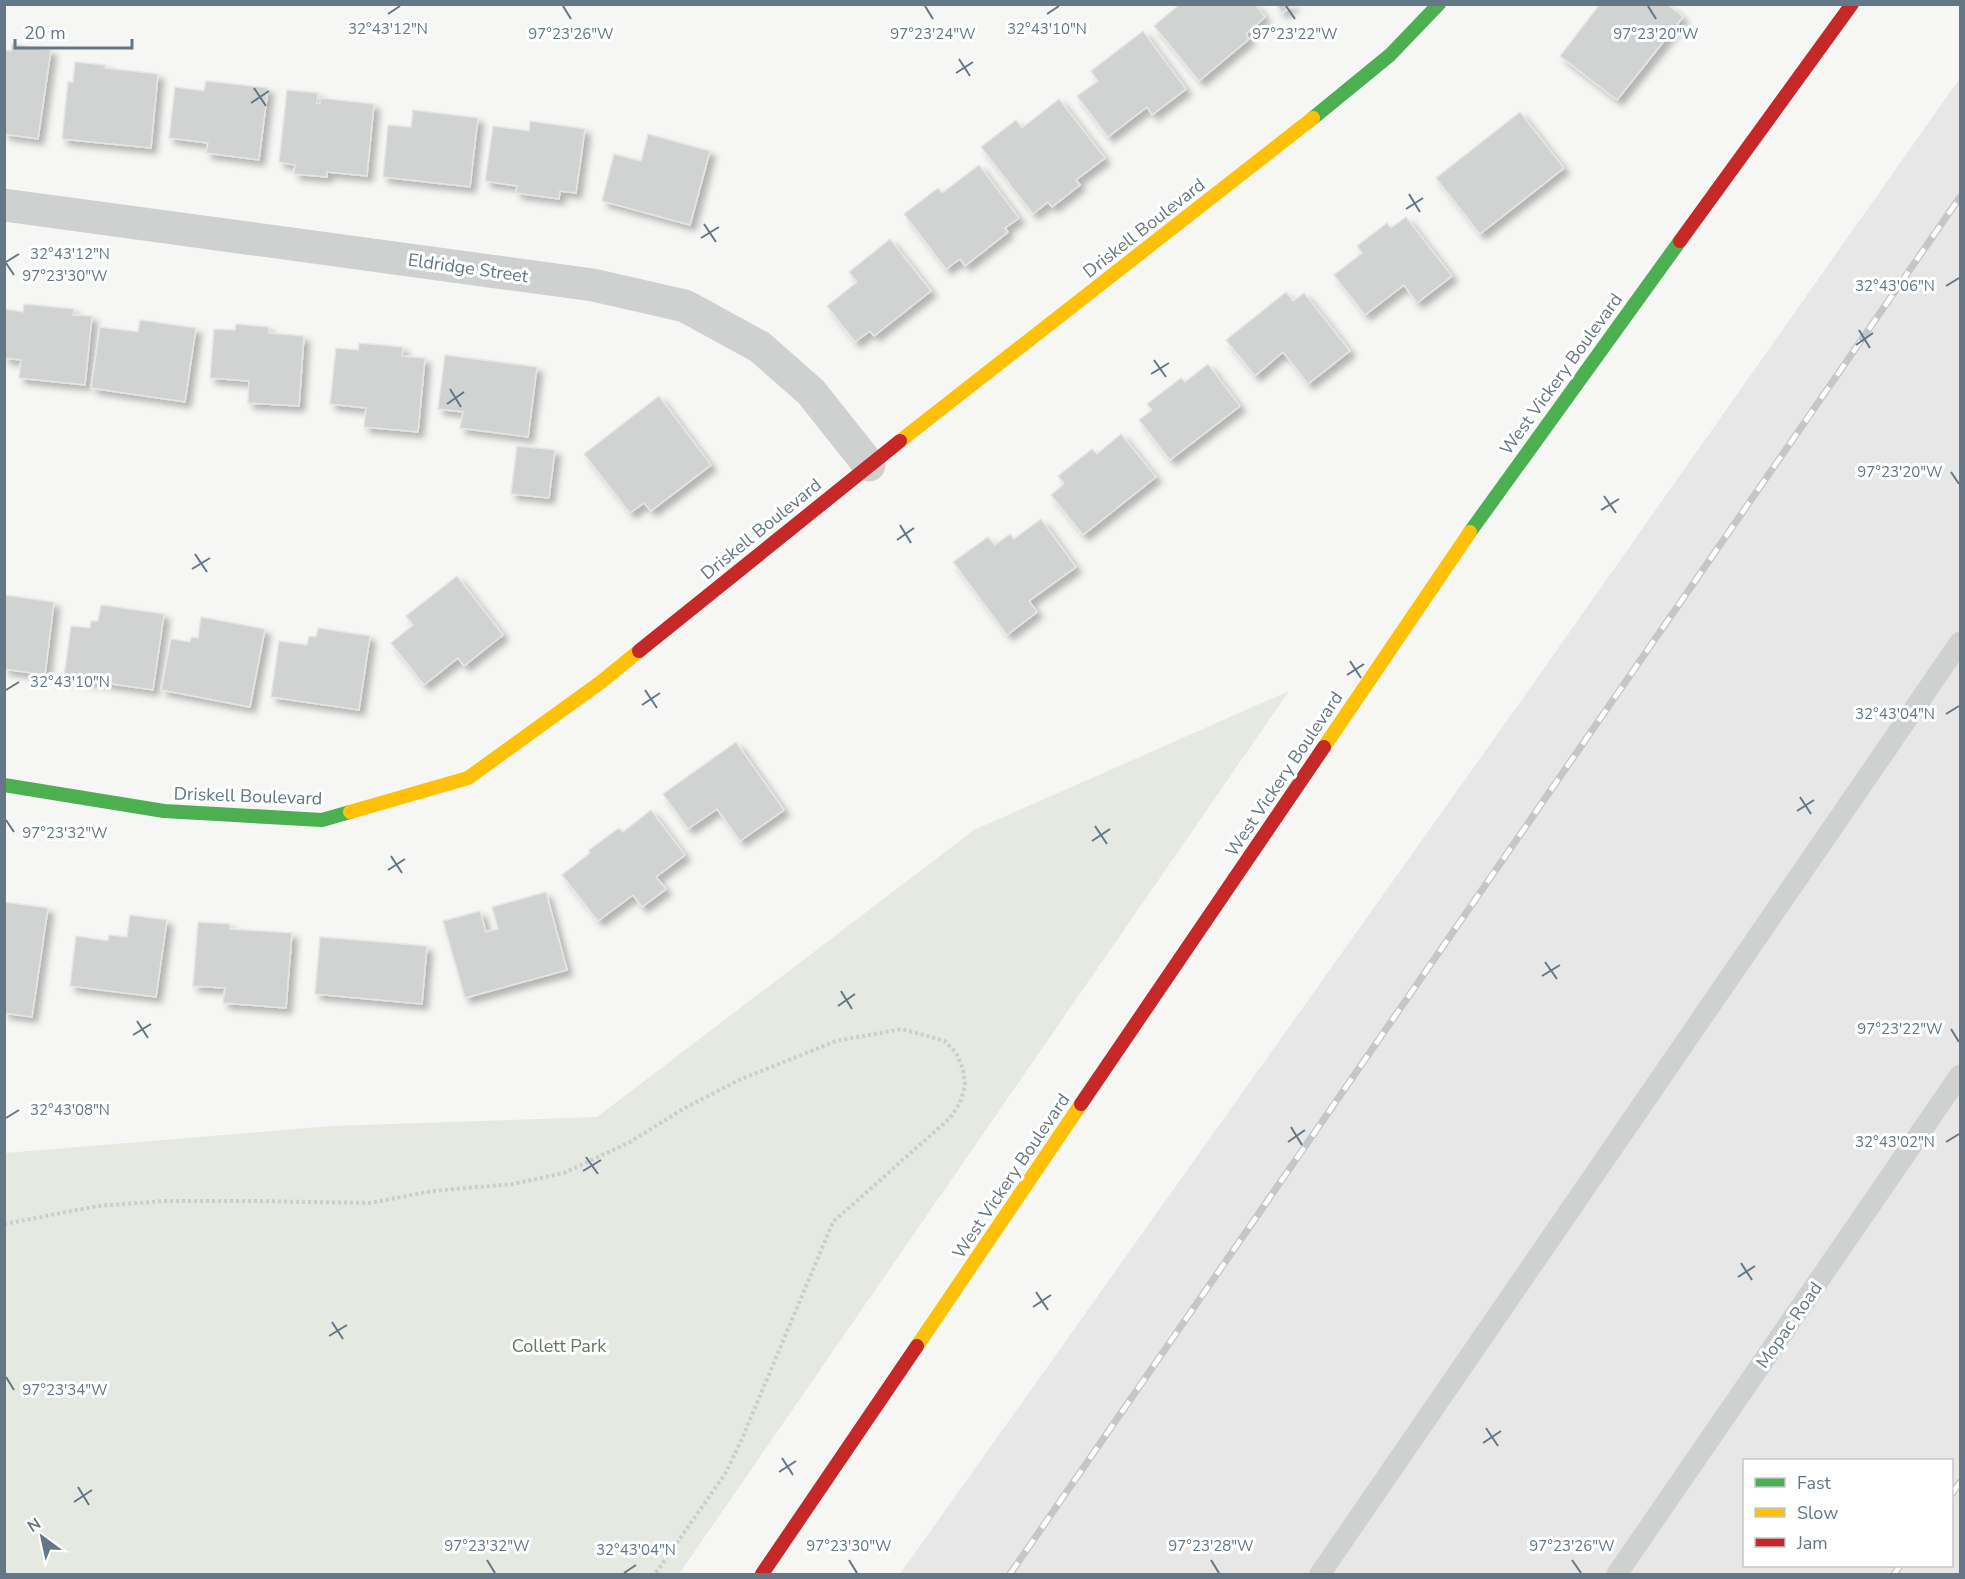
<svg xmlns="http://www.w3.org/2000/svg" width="1965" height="1579" font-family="'Nunito Sans',sans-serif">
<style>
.built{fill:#e6e7e6;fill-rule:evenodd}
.green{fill:#e6e9e2}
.building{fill:#d1d2d2;stroke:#e5e5e4;stroke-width:1.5;filter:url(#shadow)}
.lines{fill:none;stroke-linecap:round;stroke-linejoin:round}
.path{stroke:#cccdce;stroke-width:4;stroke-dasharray:3 3;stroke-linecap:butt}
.lane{stroke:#cfd1d1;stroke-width:21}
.street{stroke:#cfd1d1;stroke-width:33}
.fast{stroke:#4caf50;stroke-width:14}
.slow{stroke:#ffc107;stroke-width:14}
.jam{stroke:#c62828;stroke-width:14}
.rail-casing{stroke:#c5c6c7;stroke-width:7}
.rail{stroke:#fff;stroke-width:4.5;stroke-dasharray:14;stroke-linecap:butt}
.ticks{fill:none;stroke:#647786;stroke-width:2}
.labels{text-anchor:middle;stroke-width:6;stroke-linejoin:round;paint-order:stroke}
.street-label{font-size:18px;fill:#647786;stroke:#fff}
.park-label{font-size:18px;fill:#64785f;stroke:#fff}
.ticks-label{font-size:15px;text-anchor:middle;fill:#647786;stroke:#fff;stroke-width:6;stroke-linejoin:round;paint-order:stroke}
</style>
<defs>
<filter id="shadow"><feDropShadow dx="5.5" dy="5.5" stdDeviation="3" flood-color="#0004"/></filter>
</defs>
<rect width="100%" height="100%" fill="#f6f6f4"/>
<path class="built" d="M 1960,78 L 1960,1574 L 900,1574 L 1516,708 ZM 1744,1460 L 1952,1460 L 1952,1566 L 1744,1566 Z"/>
<polygon class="green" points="1289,691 679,1574 5,1574 5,1153 331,1126 597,1117 974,830"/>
<g class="building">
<polygon points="1180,4 1255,4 1265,17 1246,34 1249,39 1199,81 1154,26"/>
<polygon points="1276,4 1294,4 1282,13"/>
<polygon points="1600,4 1667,4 1683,17 1617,100 1560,56"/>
<polygon points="1143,31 1186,89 1152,115 1147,107 1108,137 1077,96 1098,81 1091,71"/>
<polygon points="12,44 51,50 38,139 4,134 4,50 11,51"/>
<polygon points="75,62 105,65 105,68 158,74 151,148 62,139 68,82 73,82"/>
<polygon points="206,81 268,88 259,160 206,153 208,143 169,138 175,87 204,91"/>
<polygon points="287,90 318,93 317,103 320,103 320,98 374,104 367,176 327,172 327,177 294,174 295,165 279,162"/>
<polygon points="1059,99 1105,158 1076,180 1080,185 1052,207 1048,202 1033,214 981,147 1016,120 1022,128"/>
<polygon points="413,110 478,118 470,187 383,177 388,125 411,127"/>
<polygon points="1520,112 1564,168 1480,234 1436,178"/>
<polygon points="530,121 585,129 576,193 560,191 559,199 516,193 517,186 485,181 493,126 529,131"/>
<polygon points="648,134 710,151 690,225 602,201 614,154 641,161"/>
<polygon points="979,165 1019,218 1005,228 1008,232 965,266 960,259 946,269 904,214 938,188 942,193"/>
<polygon points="1406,217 1452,276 1417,303 1404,285 1365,315 1334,275 1362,253 1357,246 1387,223 1391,228"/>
<polygon points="890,239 931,291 874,336 870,331 855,342 827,306 857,282 849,272"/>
<polygon points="1286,292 1293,301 1304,293 1350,351 1308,384 1283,352 1255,376 1226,340"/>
<polygon points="24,304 74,309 73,315 92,316 85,385 19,378 21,360 4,358 4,309 23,312"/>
<polygon points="140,320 196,328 185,402 91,388 100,327 138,332"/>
<polygon points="236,324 269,327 269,333 304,336 299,406 248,403 249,381 210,378 214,329 235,330"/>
<polygon points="359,343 403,347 402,356 425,358 418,432 364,427 366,408 330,404 336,348 358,350"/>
<polygon points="445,355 537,367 528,437 460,428 463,412 438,409"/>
<polygon points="1208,364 1240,406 1170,460 1139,420 1152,410 1147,404 1181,378 1185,382"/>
<polygon points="659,396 711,465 651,511 644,503 630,513 584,454"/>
<polygon points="1121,434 1156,477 1083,535 1051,495 1064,484 1058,476 1092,449 1097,454"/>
<polygon points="517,446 555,450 549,498 511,494"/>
<polygon points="1041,519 1076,567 1029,601 1037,612 1007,635 953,562 988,537 995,545 1010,534 1014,539"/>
<polygon points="457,576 503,635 464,666 458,658 424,685 391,643 413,625 406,616"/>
<polygon points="4,595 54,602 45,675 4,669"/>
<polygon points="101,605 164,614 153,690 64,677 71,626 90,628 91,621 98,621"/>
<polygon points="201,617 265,629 250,707 161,690 171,639 190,642 192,637 198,638"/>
<polygon points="318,628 370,636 359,710 271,697 279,641 307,645 309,636 316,637"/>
<polygon points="736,742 784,810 740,841 717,809 688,829 663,794"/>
<polygon points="651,810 685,855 656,877 666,889 642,907 633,895 598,921 562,875 590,853 589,850 619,828 623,832"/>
<polygon points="546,892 567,970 465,998 443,921 480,911 486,932 498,929 492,907"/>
<polygon points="4,902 48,908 32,1017 4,1013"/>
<polygon points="130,915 167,920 156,997 70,986 76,936 108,941 109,935 127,937"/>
<polygon points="198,922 230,924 230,929 292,933 286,1008 223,1003 225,988 193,986"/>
<polygon points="320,937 427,946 422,1004 315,994"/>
</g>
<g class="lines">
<polyline class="path" points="4,1224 98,1206 165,1201 255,1201 370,1203 432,1191 513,1184 564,1173 630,1142 683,1109 739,1080 836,1041 902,1029 945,1041 956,1053 963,1069 965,1086 960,1103 950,1118 833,1222 741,1441 725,1474 655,1574"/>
<g class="lane">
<polyline points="1320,1574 1960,642"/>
<polyline points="1617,1574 1960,1075"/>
</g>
<polyline class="street" points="4,205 593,285 685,306 760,347 811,392 869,465"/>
<g class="fast">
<polyline points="1313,118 1390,55 1439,4"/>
<polyline points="1470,532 1680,241"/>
<polyline points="4,785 164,811 322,820 350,812"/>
</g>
<g class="slow">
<polyline points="900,441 1313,118"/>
<polyline points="1324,747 1470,532"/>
<polyline points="350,812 468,778 601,682 639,651"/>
<polyline points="917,1346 1081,1104"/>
</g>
<g class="jam">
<polyline points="1680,241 1852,4"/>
<polyline points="639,651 900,441"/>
<polyline points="1081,1104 1324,747"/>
<polyline points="762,1574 917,1346"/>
</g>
<defs>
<g id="rail">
<polyline points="1952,1494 1960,1482"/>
<polyline points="1010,1574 1960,197"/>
<polyline points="1894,1574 1900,1566"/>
</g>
</defs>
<use href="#rail" class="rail-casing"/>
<use href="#rail" class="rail"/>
</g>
<path class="ticks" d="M 563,6 L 571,19M 925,6 L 933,19M 1286,6 L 1295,19M 1648,6 L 1656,19M 388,14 L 400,6M 1047,14 L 1059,6M 959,59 L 970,76M 956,73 L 973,62M 254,88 L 266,106M 251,103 L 269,91M 1409,194 L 1420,212M 1406,209 L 1423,198M 704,224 L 716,242M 701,238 L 719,227M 6,262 L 19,254M 6,263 L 14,275M 1946,286 L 1959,278M 1859,330 L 1870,348M 1856,345 L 1873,333M 1154,360 L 1166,377M 1151,374 L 1169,363M 450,389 L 461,407M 447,404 L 464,392M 1951,472 L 1959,484M 1604,496 L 1616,513M 1601,510 L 1619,499M 900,525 L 911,543M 897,540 L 914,528M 195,554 L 207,572M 192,569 L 210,558M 1350,661 L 1361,678M 1347,675 L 1364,664M 6,690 L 19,682M 645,690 L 657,708M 642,705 L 660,693M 1946,714 L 1959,706M 1800,797 L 1811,814M 1797,811 L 1814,800M 6,820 L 14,832M 1095,826 L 1107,844M 1092,841 L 1110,829M 391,856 L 402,873M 388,870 L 405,859M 1545,962 L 1557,979M 1542,976 L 1560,965M 841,991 L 852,1009M 838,1006 L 855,994M 137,1021 L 148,1038M 1951,1029 L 1959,1042M 133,1035 L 151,1024M 6,1118 L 19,1110M 1291,1127 L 1302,1145M 1288,1142 L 1305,1130M 1946,1142 L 1959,1134M 586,1157 L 598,1174M 583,1171 L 601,1160M 1741,1263 L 1752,1280M 1738,1277 L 1755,1266M 1036,1292 L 1048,1310M 1033,1307 L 1051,1295M 332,1322 L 343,1339M 329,1336 L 347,1325M 6,1377 L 14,1390M 1486,1428 L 1498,1446M 1483,1443 L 1501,1431M 782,1458 L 793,1475M 779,1472 L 796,1461M 78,1487 L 89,1505M 74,1502 L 92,1490M 487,1560 L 495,1573M 849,1560 L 857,1573M 1211,1560 L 1219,1573M 1572,1560 L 1581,1573M 624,1573 L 636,1565"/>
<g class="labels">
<g class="street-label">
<text transform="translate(1144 228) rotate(-38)" y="6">Driskell Boulevard</text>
<text transform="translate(468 268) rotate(8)" y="6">Eldridge Street</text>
<text transform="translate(1561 374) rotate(-54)" y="6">West Vickery Boulevard</text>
<text transform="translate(761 529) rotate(-39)" y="6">Driskell Boulevard</text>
<text transform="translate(1284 774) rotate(-56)" y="6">West Vickery Boulevard</text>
<text transform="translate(248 796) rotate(2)" y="6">Driskell Boulevard</text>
<text transform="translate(1011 1176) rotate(-56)" y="6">West Vickery Boulevard</text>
<text transform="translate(1789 1325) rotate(-55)" y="6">Mopac Road</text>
</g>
<g class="park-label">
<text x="559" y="1352">Collett Park</text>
</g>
</g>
<g class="ticks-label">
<text x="388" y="34">32°43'12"N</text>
<text x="1047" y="34">32°43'10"N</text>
<text x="571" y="39">97°23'26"W</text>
<text x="933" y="39">97°23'24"W</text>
<text x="1295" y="39">97°23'22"W</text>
<text x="1656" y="39">97°23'20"W</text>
<text x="70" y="259">32°43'12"N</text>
<text x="65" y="281">97°23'30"W</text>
<text x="1895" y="291">32°43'06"N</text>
<text x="1900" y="477">97°23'20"W</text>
<text x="70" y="687">32°43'10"N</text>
<text x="1895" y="719">32°43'04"N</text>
<text x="65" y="838">97°23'32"W</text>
<text x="1900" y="1034">97°23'22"W</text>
<text x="70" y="1115">32°43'08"N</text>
<text x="1895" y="1147">32°43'02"N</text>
<text x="65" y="1395">97°23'34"W</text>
<text x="487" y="1551">97°23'32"W</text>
<text x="849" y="1551">97°23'30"W</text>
<text x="1211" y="1551">97°23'28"W</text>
<text x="1572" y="1551">97°23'26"W</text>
<text x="636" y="1555">32°43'04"N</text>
</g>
<rect width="1965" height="1579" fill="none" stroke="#647786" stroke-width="12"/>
<rect x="1743" y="1459" width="210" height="108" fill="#ffffff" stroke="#c1c9cf" stroke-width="1.5"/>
<rect x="1755" y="1478" width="30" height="9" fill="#4caf50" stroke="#c1c9cf" stroke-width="1.5"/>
<text x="1797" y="1489" font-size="18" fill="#647786">Fast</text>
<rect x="1755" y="1508" width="30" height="9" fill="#ffc107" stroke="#c1c9cf" stroke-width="1.5"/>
<text x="1797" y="1519" font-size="18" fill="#647786">Slow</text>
<rect x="1755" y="1538" width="30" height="9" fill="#c62828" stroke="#c1c9cf" stroke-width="1.5"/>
<text x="1797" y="1549" font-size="18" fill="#647786">Jam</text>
<g transform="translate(42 1537) rotate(327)" stroke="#ffffff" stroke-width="4.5" paint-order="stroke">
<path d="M0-4.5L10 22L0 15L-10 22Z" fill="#647786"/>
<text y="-9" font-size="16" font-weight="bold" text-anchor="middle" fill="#647786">N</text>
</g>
<path d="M15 39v9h117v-9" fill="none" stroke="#647786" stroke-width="3"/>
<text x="24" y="39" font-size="18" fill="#647786" stroke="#ffffff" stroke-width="4.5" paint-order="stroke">20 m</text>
</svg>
